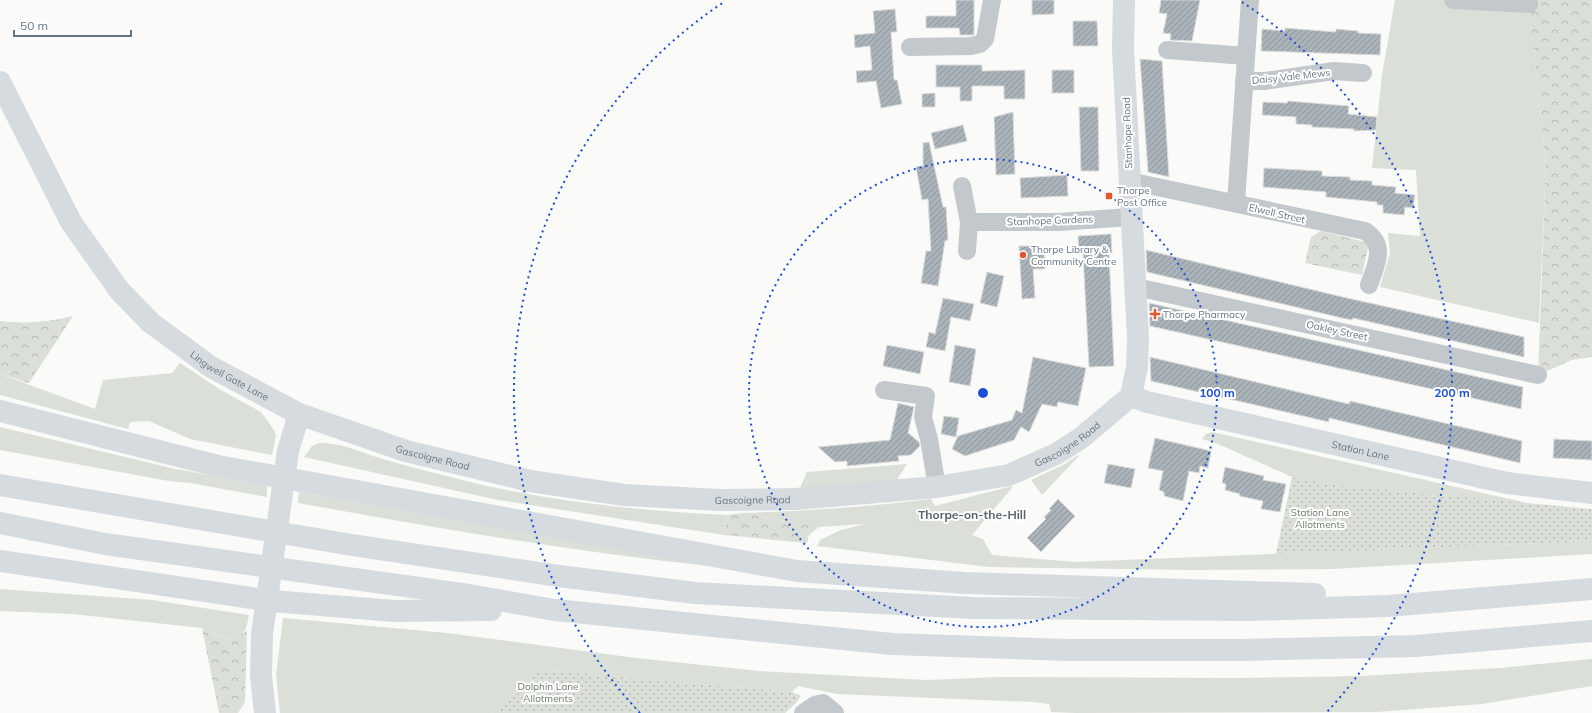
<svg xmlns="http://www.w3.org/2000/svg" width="1592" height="713" font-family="Mulish,sans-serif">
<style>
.grass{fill:#dadfd7}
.forest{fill:url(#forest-crowns)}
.garden{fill:url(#garden-dots)}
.building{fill:url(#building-hatch);stroke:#dcdcda}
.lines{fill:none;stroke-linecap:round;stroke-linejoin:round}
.street{stroke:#c3c8cc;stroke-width:18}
.secondary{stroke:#d6dbdf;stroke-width:22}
.highway{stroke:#d6dbdf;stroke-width:22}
.ring{fill:none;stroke:#1d4ed8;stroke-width:2;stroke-dasharray:2 4}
.poi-dot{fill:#e4572e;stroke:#fff;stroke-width:1.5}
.labels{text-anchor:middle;stroke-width:4;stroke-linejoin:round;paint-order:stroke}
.street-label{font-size:10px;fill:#657683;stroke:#fff}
.poi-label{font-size:10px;fill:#657683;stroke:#fff;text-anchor:start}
.park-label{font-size:10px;fill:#687a64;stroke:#fff}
.quarter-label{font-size:12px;font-weight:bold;fill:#57646e;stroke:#fff}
.centre{fill:#1d4ed8;stroke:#fff;stroke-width:2}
.ring-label{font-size:12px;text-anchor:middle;font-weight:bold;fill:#1d4ed8;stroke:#fff;stroke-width:4;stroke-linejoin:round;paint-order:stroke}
</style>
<defs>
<pattern id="forest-crowns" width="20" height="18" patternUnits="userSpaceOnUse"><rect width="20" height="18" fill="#dadfd7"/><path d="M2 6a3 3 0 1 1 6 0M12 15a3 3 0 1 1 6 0" fill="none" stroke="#b4b9b4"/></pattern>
<pattern id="garden-dots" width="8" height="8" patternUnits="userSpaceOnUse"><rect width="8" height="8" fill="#dadfd7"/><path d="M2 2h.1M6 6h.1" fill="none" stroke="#b4b9b4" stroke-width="1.8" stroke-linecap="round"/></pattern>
<pattern id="building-hatch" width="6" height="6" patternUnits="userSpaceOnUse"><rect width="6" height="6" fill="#aab3b9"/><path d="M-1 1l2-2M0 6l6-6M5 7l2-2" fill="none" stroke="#8e969c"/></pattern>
</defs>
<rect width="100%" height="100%" fill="#fafaf8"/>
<g class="grass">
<polygon points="1395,0 1453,0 1529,4 1546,165 1539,323 1380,287 1390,253 1388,233 1420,236 1416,170 1372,168 1382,75"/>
<polygon points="180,363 221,390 261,412 274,430 276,436 272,455 190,439 149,421 130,422 128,429 0,395 0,374 95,409 103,380 172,373"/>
<polygon points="0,427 171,468 267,486 267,497 190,483 169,481 0,450"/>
<polygon points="1212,432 1531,504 1342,486 1292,477 1218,444 1202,439 1206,434"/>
<path d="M 319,443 C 342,442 362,453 383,459 C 413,468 444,475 474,483 C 556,502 642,511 727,515 L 724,535 L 498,500 L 304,457 L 312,446 Z"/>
<polygon points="1078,455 1079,456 1042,495 1031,480 1065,464"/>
<polygon points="907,464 896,481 800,488 807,472"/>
<path d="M 1012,486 L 1012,488 L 972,535 L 983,539 L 992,555 L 1075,562 L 1592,541 L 1592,554 L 1333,569 L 1194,570 L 989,567 L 817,546 L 820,540 L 841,530 L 865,524 L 819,527 L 743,513 C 806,511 869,507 931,499 L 935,506 Z"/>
<path d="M 299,492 L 719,567 C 578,553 438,528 298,503 Z"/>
<path d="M 0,589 L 152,600 L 249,615 C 244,650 226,639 202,628 L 72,614 L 0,611 Z"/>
<polygon points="283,618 447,633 636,658 759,671 927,680 1000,677 1233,678 1361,676 1499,668 1592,659 1592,686 1482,704 1376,712 1076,713 1051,712 1049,704 1033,702 837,694 798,686 792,692 540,670 492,713 280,713 276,675"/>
</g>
<g class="forest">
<polygon points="1533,0 1592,0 1592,357 1572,360 1538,375 1546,165 1529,4"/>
<polygon points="1321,231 1369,243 1362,275 1305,263 1311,237"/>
<path d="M 73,316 L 29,383 L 0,374 L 0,321 C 25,324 49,322 73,316 Z"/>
<polygon points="743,513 819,527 809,535 807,543 724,535 727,515"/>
<path d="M 202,628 C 219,636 233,646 247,630 L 245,702 L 238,713 L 219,713 Z"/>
</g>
<g class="garden">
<polygon points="1292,477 1342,486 1592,509 1592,541 1276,554"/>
<polygon points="540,670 792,692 801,696 796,703 785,713 492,713"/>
</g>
<g class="building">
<polygon points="956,0 974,0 974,35 960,35 959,28 926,28 926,16 956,16"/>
<polygon points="1032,0 1054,0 1054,14 1032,15"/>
<polygon points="1161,0 1200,0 1192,41 1170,40 1171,34 1163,33 1167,14 1159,13"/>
<polygon points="895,9 897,32 891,32 894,80 897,80 902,104 881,108 876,81 857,83 856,71 872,70 870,46 855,48 854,35 875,33 873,11"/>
<polygon points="1073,21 1097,21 1098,46 1073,46"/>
<polygon points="1285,28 1336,32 1336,29 1358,31 1358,33 1381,34 1380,55 1261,51 1262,29 1285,31"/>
<polygon points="1140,59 1162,61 1169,177 1148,172"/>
<polygon points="936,65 982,65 982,71 1025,70 1025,99 1004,99 1004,86 972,86 972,101 960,101 960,87 936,87"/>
<rect x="1052" y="70" width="22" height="23"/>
<polygon points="935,93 935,107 922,107 922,94"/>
<polygon points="1288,101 1349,106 1348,114 1377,117 1376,130 1354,131 1354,129 1312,127 1312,125 1296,124 1296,117 1262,115 1263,102 1287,103"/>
<polygon points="1079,107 1098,107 1099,171 1081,171"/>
<polygon points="1013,112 1015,174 996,175 994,117"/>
<polygon points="963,125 967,141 935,149 931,133"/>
<polygon points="929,142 943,207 946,207 948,240 945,241 938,286 921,283 926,251 931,251 928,199 922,200 916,167 923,166 923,143"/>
<polygon points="1264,168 1322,171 1322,176 1350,177 1350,180 1372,181 1372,185 1396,187 1395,193 1415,195 1413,208 1405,207 1404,215 1383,213 1383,205 1377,205 1377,202 1326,197 1326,192 1263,187"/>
<polygon points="1067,175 1068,196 1021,198 1020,178"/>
<polygon points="1111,234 1112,253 1109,253 1114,366 1089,367 1083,254 1079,254 1078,236"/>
<polygon points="1019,246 1038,246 1038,251 1044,250 1045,269 1033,269 1035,298 1022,299"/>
<polygon points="1146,250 1347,298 1524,337 1524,357 1353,318 1352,320 1342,318 1147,272"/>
<polygon points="987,272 1004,276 997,307 980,303"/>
<polygon points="943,298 974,304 970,321 951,317 945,351 926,347 929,332 935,334"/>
<polygon points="1149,303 1523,387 1521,409 1150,326"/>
<polygon points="887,345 924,352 920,374 883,366"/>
<polygon points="955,345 976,349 970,386 949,382"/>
<polygon points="1033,357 1086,368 1078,406 1058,402 1057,407 1042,404 1029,432 1021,427 1014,440 965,456 952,449 958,436 1012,420 1016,410 1022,413"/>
<polygon points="1150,357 1349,404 1350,401 1522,441 1520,463 1329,418 1329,422 1151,381"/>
<polygon points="898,403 914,407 908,433 919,442 920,446 911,455 898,456 899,461 847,466 847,461 835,462 818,447 890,440"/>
<polygon points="944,416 959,418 956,437 941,434"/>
<polygon points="1155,438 1211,451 1208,468 1200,466 1199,473 1189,471 1183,501 1164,496 1164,492 1159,490 1163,471 1148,468"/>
<polygon points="1554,439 1592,441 1592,460 1553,458"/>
<polygon points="1108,464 1135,469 1131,488 1104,483"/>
<polygon points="1225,467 1264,476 1263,480 1286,484 1280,512 1261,509 1263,501 1239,496 1240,494 1225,490 1226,484 1222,483"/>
<polygon points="1058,499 1075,516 1041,552 1027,538 1046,519 1044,517 1051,510 1049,509"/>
</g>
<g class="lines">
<g class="street">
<polyline points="1453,0 1529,4"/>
<polyline points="910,47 971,46 980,44 985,39 992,0"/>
<polyline points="1167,50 1246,56"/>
<polyline points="1244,81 1265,81 1334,71 1363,73"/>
<path d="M 1129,181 L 1365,231 C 1387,245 1376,265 1369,285"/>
<polyline points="962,186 969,222 967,251"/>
<polyline points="1236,203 1250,0"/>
<polyline points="969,222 1059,222 1130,217"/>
<polyline points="1136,287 1538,375"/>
<polyline points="884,390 926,396 923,417 929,439 937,487"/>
<polyline points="803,713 815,705 823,703 835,713"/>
</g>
<g class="secondary">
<path id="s1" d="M 0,82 L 71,222 L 119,290 L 151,323 L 211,367 L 299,414 L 406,451 L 530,481 L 624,495 L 720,500 L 795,499 L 937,487 L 1009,475 L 1056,454 L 1081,438 L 1131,396 L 1137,367 L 1138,338 L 1123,49 L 1124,0"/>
<path id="s2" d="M 1131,396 L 1147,402 L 1507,483 L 1592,493"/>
<polyline points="265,713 261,676 262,634 288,451 299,414"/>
</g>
<g class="highway">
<polyline points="0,411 218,466 797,571 965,583 1315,594"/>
<polyline points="0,485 352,545 559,576 695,593 973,608 1250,610 1388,606 1592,589"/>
<polyline points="0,523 105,544 469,595 555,610 892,644 1068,650 1241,650 1416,646 1592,631"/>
<polyline points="0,561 272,601 394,611 491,610"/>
</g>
</g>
<g class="ring">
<circle cx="983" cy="393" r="234"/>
<path d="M640 713A469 469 0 0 1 724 2M1242 2A469 469 0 0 1 1326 713"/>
</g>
<g class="poi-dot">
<rect x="1105" y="192" width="8" height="8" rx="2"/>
<circle cx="1023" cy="255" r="4"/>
<path d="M1153 308h4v4h4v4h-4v4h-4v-4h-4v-4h4z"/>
</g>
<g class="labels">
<g class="street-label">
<text transform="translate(1291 76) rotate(-6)" y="4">Daisy Vale Mews</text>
<text transform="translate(1127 133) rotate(-92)" y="4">Stanhope Road</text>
<text transform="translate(1277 213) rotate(13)" y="4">Elwell Street</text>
<text transform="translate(1050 220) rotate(-2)" y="4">Stanhope Gardens</text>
<text transform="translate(1337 330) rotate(12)" y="4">Oakley Street</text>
<text dy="4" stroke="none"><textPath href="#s1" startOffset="381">Lingwell Gate Lane</textPath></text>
<text dy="4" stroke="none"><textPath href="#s1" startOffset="1249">Gascoigne Road</textPath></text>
<text dy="4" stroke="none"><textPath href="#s2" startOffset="236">Station Lane</textPath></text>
<text dy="4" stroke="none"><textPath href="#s1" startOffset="601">Gascoigne Road</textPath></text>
<text dy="4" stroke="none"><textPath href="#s1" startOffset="925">Gascoigne Road</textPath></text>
</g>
<g class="poi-label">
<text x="1117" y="194">Thorpe<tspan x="1117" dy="12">Post Office</tspan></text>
<text x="1031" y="253">Thorpe Library &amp;<tspan x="1031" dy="12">Community Centre</tspan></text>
<text x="1163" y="318">Thorpe Pharmacy</text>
</g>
<g class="park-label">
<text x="1320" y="516">Station Lane<tspan x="1320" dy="12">Allotments</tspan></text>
<text x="548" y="690">Dolphin Lane<tspan x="548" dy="12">Allotments</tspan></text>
</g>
<g class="quarter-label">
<text x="972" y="519">Thorpe-on-the-Hill</text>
</g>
</g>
<circle cx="983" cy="393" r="6" class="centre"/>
<g class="ring-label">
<text x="1217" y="397">100 m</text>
<text x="1452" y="397">200 m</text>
</g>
<path d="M14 30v6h117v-6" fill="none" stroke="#657683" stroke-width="2"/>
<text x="20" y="30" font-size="12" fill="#657683" stroke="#ffffff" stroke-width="3" paint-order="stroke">50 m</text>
</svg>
